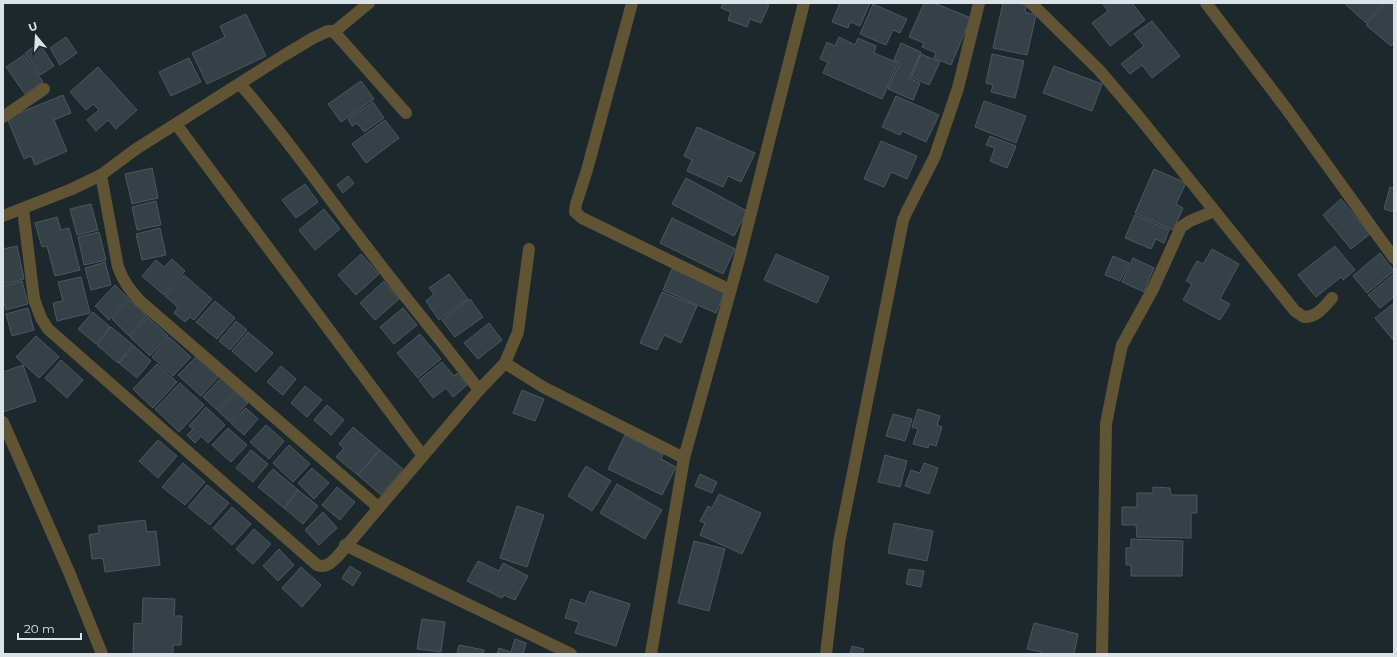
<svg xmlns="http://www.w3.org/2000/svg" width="1397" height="657" font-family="Montserrat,sans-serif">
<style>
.building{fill:#354147;stroke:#4b585d}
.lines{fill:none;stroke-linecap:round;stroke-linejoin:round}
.minor{stroke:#615434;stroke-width:12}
</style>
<rect width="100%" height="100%" fill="#1d282d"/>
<g class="building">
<polygon points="723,3 763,3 769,5 761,23 750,19 747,27 728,20 731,12 721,8"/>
<polygon points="840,3 870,3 860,26 850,22 848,28 832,22"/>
<polygon points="924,3 934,3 971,18 951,65 934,58 936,53 922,47 924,43 909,37"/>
<polygon points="1003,3 1017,3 1026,5 1025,12 1036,15 1027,55 993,48"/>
<polygon points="1102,3 1132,3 1145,20 1110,46 1092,23 1108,11"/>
<polygon points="1344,3 1383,3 1366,23"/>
<polygon points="1385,3 1394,3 1394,42 1391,46 1366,25"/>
<polygon points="873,4 907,19 900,33 893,30 886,45 860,34"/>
<polygon points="246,14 266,56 207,84 192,53 225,37 220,26"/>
<polygon points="1152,21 1180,56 1152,78 1142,65 1130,74 1121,64 1144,46 1134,34"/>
<polygon points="66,37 77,53 60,65 50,48"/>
<polygon points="839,37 855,45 858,38 876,46 874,53 898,63 882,99 823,73 828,62 820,59 827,42 835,46"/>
<polygon points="39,43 54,66 40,75 25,53"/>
<polygon points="901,43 921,52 909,78 920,83 913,100 888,89 900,63 894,60"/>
<polygon points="921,54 940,62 929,85 911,77"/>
<polygon points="992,54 1024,61 1015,98 991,92 993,85 986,83"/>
<polygon points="24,55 43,82 25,94 6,67"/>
<polygon points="189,58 201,82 171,96 159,72"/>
<polygon points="1054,66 1102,84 1092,111 1043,93"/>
<polygon points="98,67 137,110 116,129 108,120 96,131 87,120 99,110 93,104 86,110 70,92"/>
<polygon points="361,81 374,99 341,122 328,104"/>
<polygon points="63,95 71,113 54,120 67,151 35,165 31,156 24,159 7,118"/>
<polygon points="896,96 939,115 926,142 902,131 900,135 882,127"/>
<polygon points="984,101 1026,116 1016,143 975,127"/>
<polygon points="373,102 384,118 364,132 357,123 352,126 348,119"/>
<polygon points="385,120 399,138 366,163 352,144"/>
<polygon points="697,127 755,153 741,182 728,176 723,187 687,171 692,160 684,156"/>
<polygon points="990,136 1016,146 1007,168 990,161 995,148 986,145"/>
<polygon points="881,141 917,156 907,179 891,172 884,187 864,179"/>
<polygon points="152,168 158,198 132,204 125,174"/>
<polygon points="1154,169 1186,183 1176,204 1183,208 1173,230 1135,213"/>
<polygon points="348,176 354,183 343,193 337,185"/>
<polygon points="686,178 747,211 734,236 672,204"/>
<polygon points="305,184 318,202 296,218 282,200"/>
<polygon points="1390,187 1394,188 1394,212 1384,209"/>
<polygon points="1341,199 1370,234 1351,249 1323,215"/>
<polygon points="156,201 161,225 137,230 132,207"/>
<polygon points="91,204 98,230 77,235 70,209"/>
<polygon points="324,209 340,229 315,250 299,230"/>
<polygon points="1135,215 1169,230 1164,243 1156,239 1151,249 1125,238"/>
<polygon points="57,217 61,230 69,228 80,270 55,276 47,246 42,247 35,223"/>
<polygon points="672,218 735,249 723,274 660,243"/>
<polygon points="160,228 166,255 142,260 136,234"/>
<polygon points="99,232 106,260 84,265 78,237"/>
<polygon points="17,246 24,279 3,284 3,249"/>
<polygon points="1335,246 1355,270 1343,280 1341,277 1316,297 1298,275"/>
<polygon points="1212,249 1239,264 1220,299 1230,304 1220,320 1183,300 1192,284 1186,281 1197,261 1203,264"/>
<polygon points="1380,253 1394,271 1367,293 1353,276"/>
<polygon points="361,254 379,274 356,295 338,275"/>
<polygon points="776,254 829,277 817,303 764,280"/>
<polygon points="1113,256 1129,263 1120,281 1105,275"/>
<polygon points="1133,258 1154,268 1144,292 1122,282"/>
<polygon points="172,259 185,271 164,295 142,276 156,260 164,267"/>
<polygon points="105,262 111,285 91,290 85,268"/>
<polygon points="672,269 725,291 716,313 663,290"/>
<polygon points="449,274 468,299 439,320 426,301 434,294 429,288"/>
<polygon points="1394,274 1394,297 1380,308 1368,295"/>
<polygon points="184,275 212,299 194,320 190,317 185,322 174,313 178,307 165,296"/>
<polygon points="81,277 90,313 57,321 53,303 63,301 58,282"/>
<polygon points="22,281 28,304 6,310 3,299 3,286"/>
<polygon points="384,281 399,299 375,320 360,303"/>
<polygon points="115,285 129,299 109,320 95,306"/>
<polygon points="662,292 697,306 681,343 664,335 657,350 640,343"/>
<polygon points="470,299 483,317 455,337 442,320"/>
<polygon points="130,300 147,316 129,336 112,319"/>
<polygon points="215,301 235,318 217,339 196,322"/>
<polygon points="1394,303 1394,341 1375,318"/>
<polygon points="28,308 34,330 12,336 6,314"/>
<polygon points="403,308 417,325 394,344 380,327"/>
<polygon points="93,312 110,327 96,344 78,329"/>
<polygon points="148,317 168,336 150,356 130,337"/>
<polygon points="236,321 247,330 230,350 219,341"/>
<polygon points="489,323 502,340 478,359 464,343"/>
<polygon points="111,327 133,345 118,363 97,345"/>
<polygon points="248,332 273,353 256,372 232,351"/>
<polygon points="420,334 441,359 418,378 397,353"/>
<polygon points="36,336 59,357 39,378 16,357"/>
<polygon points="169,337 191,357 173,376 152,357"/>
<polygon points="134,346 151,361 137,378 119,363"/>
<polygon points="197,356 219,376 201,396 178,375"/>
<polygon points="61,360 83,380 67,398 45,378"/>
<polygon points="442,362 454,376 457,373 467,385 453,397 446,388 433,398 419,380"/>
<polygon points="157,364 177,382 153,408 133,389"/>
<polygon points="23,365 36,401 3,412 3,372"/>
<polygon points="281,366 296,379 283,395 267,382"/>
<polygon points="221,378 235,391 217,410 203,397"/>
<polygon points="180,383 204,405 179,432 155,409"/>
<polygon points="305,386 322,400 307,417 291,403"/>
<polygon points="522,390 544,399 535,421 513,413"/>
<polygon points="236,392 248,403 230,422 218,411"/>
<polygon points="327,405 344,420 331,435 314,420"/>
<polygon points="206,407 225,425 208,443 201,436 195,443 187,435 193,429 189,426"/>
<polygon points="246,408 258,419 244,435 231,423"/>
<polygon points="918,409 940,416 937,425 942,427 936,446 929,444 928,448 913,444 918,429 912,427"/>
<polygon points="893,414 912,419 905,441 886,436"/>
<polygon points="266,425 284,441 269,459 250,442"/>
<polygon points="353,427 380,450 358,475 336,457 344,448 339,444"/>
<polygon points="228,428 247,445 231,462 212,445"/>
<polygon points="625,435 663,454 661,459 676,467 662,495 608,469"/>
<polygon points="158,440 177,456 158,478 139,461"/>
<polygon points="289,445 310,464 293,482 273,463"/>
<polygon points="251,450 268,464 253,482 236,468"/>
<polygon points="380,450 403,469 381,495 358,475"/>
<polygon points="885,455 907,461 900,487 878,482"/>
<polygon points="183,463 205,482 185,505 162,487"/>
<polygon points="924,463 938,468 929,494 905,486 911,470 920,473"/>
<polygon points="586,466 611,481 592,511 568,496"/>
<polygon points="312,468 329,483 314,499 298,483"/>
<polygon points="273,469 298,490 284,508 258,487"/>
<polygon points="700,474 717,482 712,493 695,486"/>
<polygon points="617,484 662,510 645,539 600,513"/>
<polygon points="207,485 229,503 210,525 188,507"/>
<polygon points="337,487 355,502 340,520 322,505"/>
<polygon points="1153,487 1170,488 1171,495 1197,495 1197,513 1191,513 1191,538 1137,537 1136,525 1122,525 1122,507 1137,507 1137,493 1153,493"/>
<polygon points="298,490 318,506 303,524 284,508"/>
<polygon points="719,494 761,513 742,554 700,535 705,523 700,521 708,506 712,508"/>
<polygon points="517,506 544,515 527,567 500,558"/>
<polygon points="232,507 251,524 232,545 213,528"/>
<polygon points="323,512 337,528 319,545 305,530"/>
<polygon points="145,520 147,532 156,531 160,565 105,572 103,558 92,559 89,535 99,533 98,526"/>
<polygon points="894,523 933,531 927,561 888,553"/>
<polygon points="254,529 271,544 253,564 236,549"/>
<polygon points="1131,539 1183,541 1182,576 1131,576 1131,565 1126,565 1126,548 1131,548"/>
<polygon points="694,541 725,549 709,611 678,603"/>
<polygon points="279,549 294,565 278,581 263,566"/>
<polygon points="478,561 499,571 503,563 528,576 515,600 504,595 502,598 467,581"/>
<polygon points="350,566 361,573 353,586 342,578"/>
<polygon points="301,567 321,585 302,607 282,588"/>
<polygon points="909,569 924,571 921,587 906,584"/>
<polygon points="590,591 630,604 616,646 575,633 579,622 565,618 571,599 585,604"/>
<polygon points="143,598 175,599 174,616 182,616 181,645 173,645 173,654 133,654 134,623 142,624"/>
<polygon points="422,619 445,622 441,652 417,649"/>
<polygon points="1034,623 1078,634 1074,654 1040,654 1041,652 1027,649"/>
<polygon points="515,639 526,643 523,654 497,654 499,648 511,652"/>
<polygon points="459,645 484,650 483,654 457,654"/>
<polygon points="852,646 864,649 862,654 850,654"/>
</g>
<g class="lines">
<g class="minor">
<polyline points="632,3 587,170 576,204 575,212 582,218 730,290"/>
<path d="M 1031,3 L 1099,70 L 1139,117 L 1295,311 L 1304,317 C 1317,317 1324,307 1332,298"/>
<polyline points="1206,3 1288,111 1394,258"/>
<polyline points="334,32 369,3"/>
<path d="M 240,84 C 282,131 320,187 359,237 C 398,289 440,339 479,390"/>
<polyline points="3,117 44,89"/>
<polyline points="176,124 423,456"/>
<path d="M 101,175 L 118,267 C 123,281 130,290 140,301 L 378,507"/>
<path d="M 23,209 L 34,299 L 41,318 L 48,329 L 317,565 C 326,568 331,563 337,557 L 479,390 L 505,363"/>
<polyline points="3,216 72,189 101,175 136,149 283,56 313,38 328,31 331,31 336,34 406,113"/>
<polyline points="529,249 518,332 505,363 543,387 684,458"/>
<polyline points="3,422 69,572 102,654"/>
<polyline points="345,545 571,654"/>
<polyline points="651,654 684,458 739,260 804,3"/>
<polyline points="826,654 839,543 903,220 906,213 935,156 958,88 979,3"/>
<polyline points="1102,654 1106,424 1115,378 1122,345 1153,289 1181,227 1190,221 1214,211"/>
</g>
</g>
<rect width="1397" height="657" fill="none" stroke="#dce3e7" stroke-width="8"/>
<g transform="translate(36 36) rotate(342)" stroke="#1d282d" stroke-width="3" paint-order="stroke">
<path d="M0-3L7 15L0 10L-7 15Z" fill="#dce3e7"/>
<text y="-6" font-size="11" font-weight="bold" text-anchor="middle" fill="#dce3e7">U</text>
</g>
<path d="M18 633v6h63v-6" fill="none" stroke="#dce3e7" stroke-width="2"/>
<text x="24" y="633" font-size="12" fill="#dce3e7" stroke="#1d282d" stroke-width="3" paint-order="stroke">20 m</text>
</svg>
